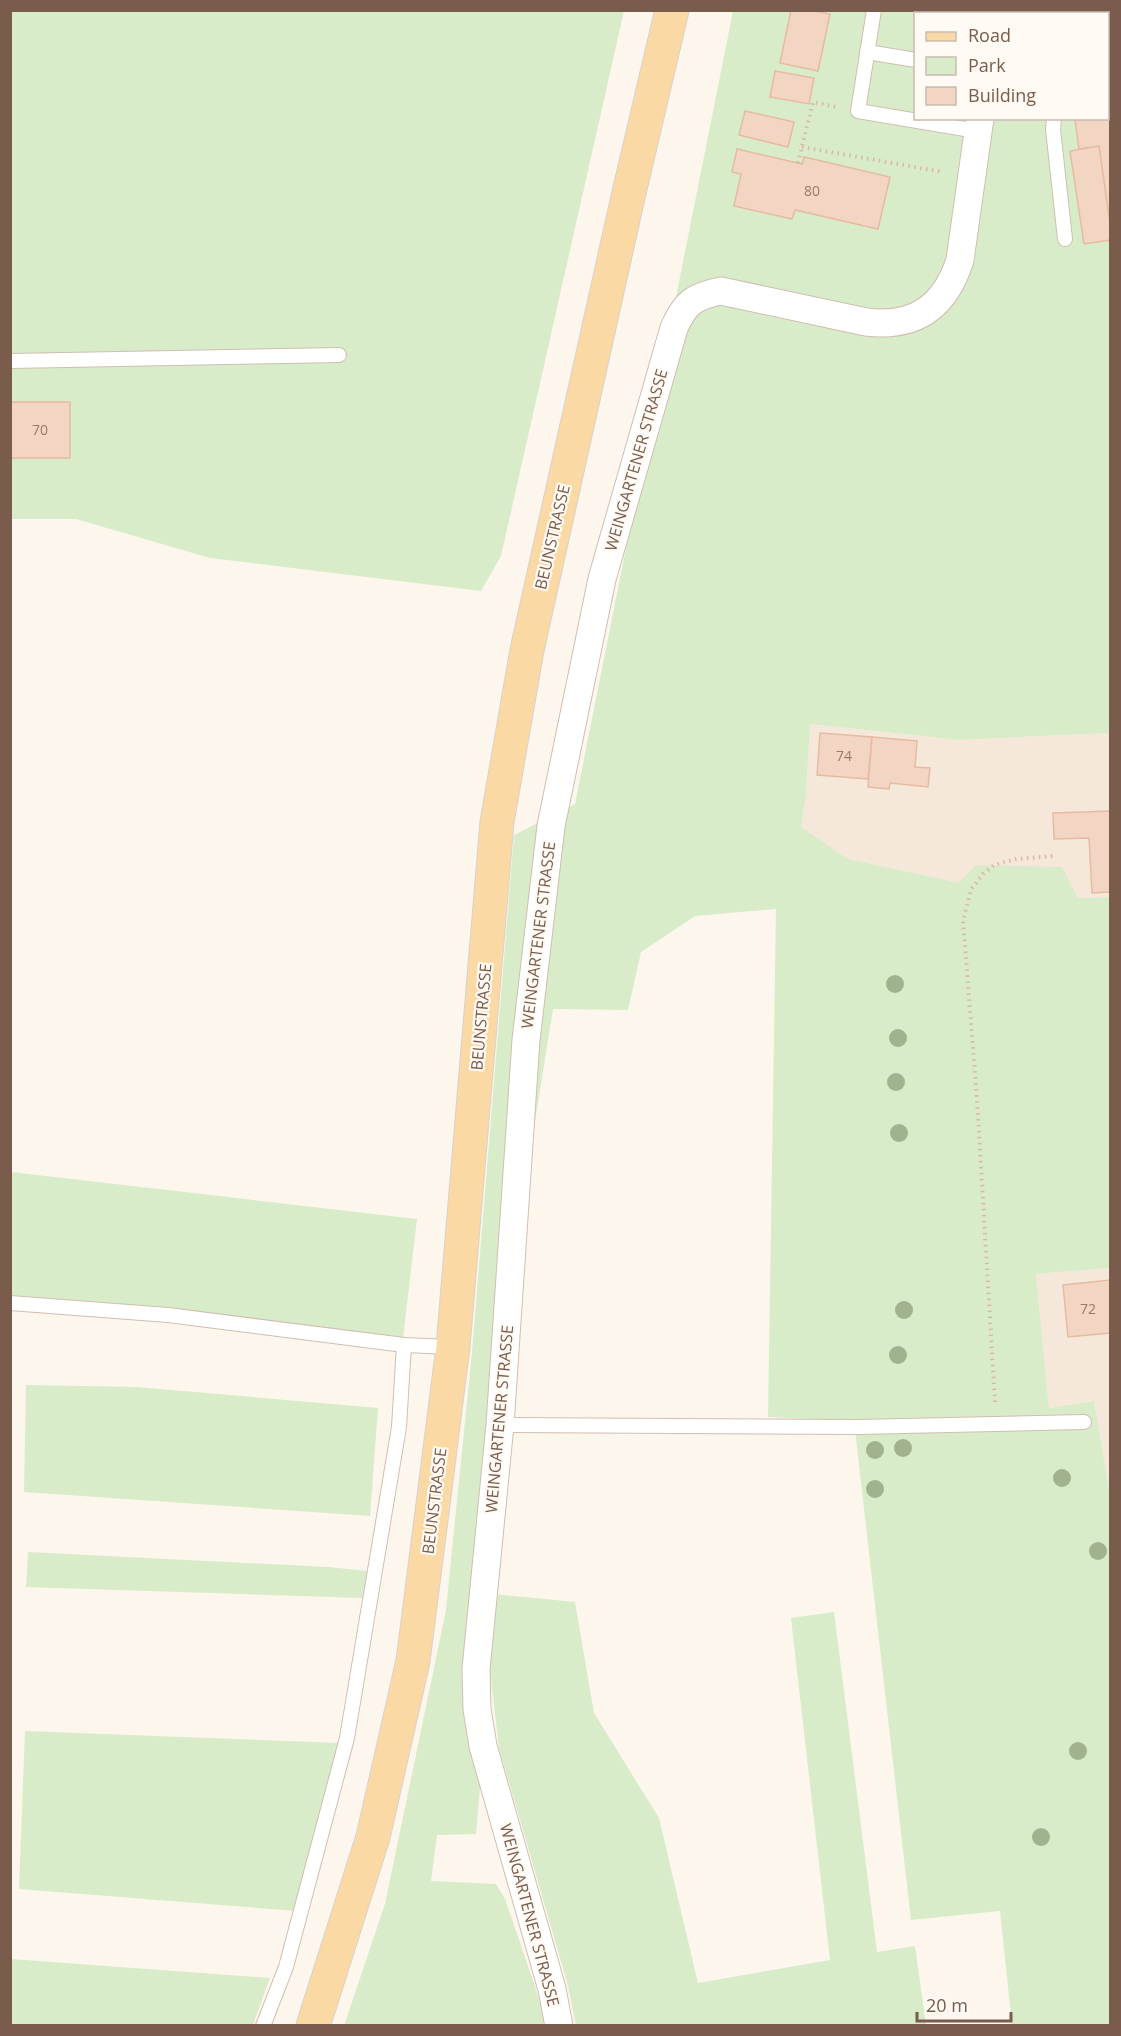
<svg xmlns="http://www.w3.org/2000/svg" width="1121" height="2036" font-family="'Open Sans',sans-serif">
<style>
.residential{fill:#f5e8da}
.green{fill:#d8ecc9;fill-rule:evenodd}
.building{fill:#f3d5c3;stroke:#e6bba3;stroke-width:1.5}
.lines{fill:none;stroke-linecap:round;stroke-linejoin:round}
.service-casing{stroke:#d1beb0;stroke-width:16}
.minor-casing{stroke:#d1beb0;stroke-width:29}
.primary-casing{stroke:#dad1cd;stroke-width:35}
.path{stroke:#d9b8a5;stroke-width:4;stroke-dasharray:1.5 4.5;stroke-linecap:butt}
.service{stroke:#fff;stroke-width:14}
.minor{stroke:#fff;stroke-width:27}
.primary{stroke:#fbd9a5;stroke-width:33}
.tree{fill:#a0b28e}
.labels{text-anchor:middle;stroke-width:4.5;stroke-linejoin:round;paint-order:stroke}
.number-label{font-size:14px;fill:#987a6a}
.street-label{font-size:16px;fill:#7a5c4d;stroke:#fffaf3}
</style>
<rect width="100%" height="100%" fill="#fdf6ec"/>
<g class="residential">
<polygon points="810,724 959,740 1110,733 1110,897 1078,898 959,884 848,859 801,828 806,796"/>
<polygon points="1110,1268 1110,1495 1094,1401 1049,1408 1036,1274"/>
</g>
<g class="green">
<polygon points="10,11 624,11 501,556 481,591 210,558 76,519 11,519"/>
<path d="M 733,11 L 1110,11 L 1110,733 L 959,740 L 810,724 L 806,796 L 801,827 L 848,859 L 959,883 L 976,865 L 1062,867 L 1078,898 L 1110,897 L 1110,1268 L 1036,1274 L 1049,1408 L 1094,1401 L 1110,1495 L 1110,2025 L 1012,2025 L 1000,1911 L 911,1920 L 854,1421 L 768,1417 L 776,909 L 695,916 L 641,952 L 628,1010 L 553,1009 L 490,1402 L 492,1594 L 575,1602 L 594,1713 L 659,1818 L 698,1983 L 830,1960 L 791,1618 L 834,1612 L 877,1952 L 915,1946 L 926,2025 L 576,2025 L 567,1982 L 499,1748 L 490,1671 L 476,1834 L 437,1835 L 431,1881 L 496,1884 L 505,1899 L 536,1989 L 546,2025 L 344,2026 L 385,1904 L 446,1610 L 472,1352 L 514,835 L 575,804 ZM 916,14 L 1108,14 L 1108,118 L 916,118 Z"/>
<polygon points="11,1172 417,1219 403,1338 11,1295"/>
<polygon points="26,1385 137,1387 378,1408 370,1516 24,1492"/>
<polygon points="28,1552 328,1567 367,1571 363,1598 26,1587"/>
<polygon points="25,1731 339,1743 296,1911 19,1889"/>
<polygon points="11,1959 270,1978 253,2025 11,2025"/>
</g>
<g class="building">
<polygon points="791,10 810,10 830,14 818,71 780,63"/>
<polygon points="775,71 814,78 809,104 770,97"/>
<polygon points="745,111 794,122 788,147 739,135"/>
<polygon points="1108,115 1110,115 1110,224 1099,146 1079,149 1075,120 1108,118"/>
<polygon points="1099,146 1110,224 1110,240 1084,244 1070,151"/>
<polygon points="737,149 802,164 804,157 890,177 878,229 795,210 792,219 734,206 741,174 732,172"/>
<rect x="10" y="402" width="60" height="56"/>
<polygon points="820,733 872,737 868,779 817,775"/>
<polygon points="872,737 917,741 915,767 930,768 928,787 890,783 889,789 868,787"/>
<polygon points="1110,811 1110,892 1092,893 1089,838 1054,839 1053,813"/>
<polygon points="1110,1280 1110,1333 1068,1337 1063,1285"/>
</g>
<g class="lines">
<defs>
<g id="service">
<polyline points="874,10 858,111 977,131"/>
<polyline points="1078,14 1078,10"/>
<polyline points="867,52 916,60"/>
<polyline points="1054,118 1053,129 1065,239"/>
<polyline points="10,361 339,355"/>
<polyline points="10,1303 168,1315 404,1345 399,1427 347,1738 286,1967 263,2026"/>
<polyline points="404,1345 453,1347"/>
<polyline points="500,1425 858,1427 1084,1422"/>
</g>
<g id="minor">
<polyline points="997,14 999,10"/>
<path d="M 559,2026 L 552,1989 L 483,1746 L 477,1709 L 476,1669 L 500,1425 L 526,1040 L 551,826 L 602,579 L 674,328 C 685,303 694,296 721,291 L 866,322 C 915,328 945,307 960,260 L 980,118"/>
</g>
<polyline id="primary" points="313,2026 373,1837 413,1661 453,1347 497,822 527,650 628,197 672,10"/>
</defs>
<use href="#service" class="service-casing"/>
<use href="#minor" class="minor-casing"/>
<use href="#primary" class="primary-casing"/>
<g class="path">
<polyline points="802,147 943,172"/>
<polyline points="798,163 813,102 836,107"/>
<polyline points="995,1402 977,1099 963,921 971,890 983,874 994,865 1017,859 1053,856"/>
</g>
<use href="#service" class="service"/>
<use href="#minor" class="minor"/>
<use href="#primary" class="primary"/>
</g>
<g class="tree">
<circle cx="895" cy="984" r="9"/>
<circle cx="898" cy="1038" r="9"/>
<circle cx="896" cy="1082" r="9"/>
<circle cx="899" cy="1133" r="9"/>
<circle cx="904" cy="1310" r="9"/>
<circle cx="898" cy="1355" r="9"/>
<circle cx="903" cy="1448" r="9"/>
<circle cx="875" cy="1450" r="9"/>
<circle cx="1062" cy="1478" r="9"/>
<circle cx="875" cy="1489" r="9"/>
<circle cx="1098" cy="1551" r="9"/>
<circle cx="1078" cy="1751" r="9"/>
<circle cx="1041" cy="1837" r="9"/>
</g>
<g class="labels">
<g class="number-label">
<text x="812" y="196">80</text>
<text x="40" y="435">70</text>
<text x="844" y="761">74</text>
<text x="1088" y="1314">72</text>
</g>
<g class="street-label">
<text transform="translate(636 460) rotate(-74)" y="6">WEINGARTENER STRASSE</text>
<text transform="translate(552 537) rotate(-77)" y="6">BEUNSTRASSE</text>
<text transform="translate(538 935) rotate(-83)" y="6">WEINGARTENER STRASSE</text>
<text transform="translate(481 1017) rotate(-85)" y="6">BEUNSTRASSE</text>
<text transform="translate(499 1419) rotate(-85)" y="6">WEINGARTENER STRASSE</text>
<text transform="translate(434 1501) rotate(-83)" y="6">BEUNSTRASSE</text>
<text transform="translate(530 1915) rotate(75)" y="6">WEINGARTENER STRASSE</text>
</g>
</g>
<rect width="1121" height="2036" fill="none" stroke="#7a5c4d" stroke-width="24"/>
<rect x="914" y="12" width="195" height="108" fill="#fffaf3" stroke="#cabbb1" stroke-width="1.5"/>
<rect x="926" y="32" width="30" height="9" fill="#fbd9a5" stroke="#cabbb1" stroke-width="1.5"/>
<text x="968" y="42" font-size="18" fill="#7a5c4d">Road</text>
<rect x="926" y="57" width="30" height="18" fill="#d8ecc9" stroke="#cabbb1" stroke-width="1.5"/>
<text x="968" y="72" font-size="18" fill="#7a5c4d">Park</text>
<rect x="926" y="87" width="30" height="18" fill="#f3d5c3" stroke="#cabbb1" stroke-width="1.5"/>
<text x="968" y="102" font-size="18" fill="#7a5c4d">Building</text>
<path d="M917 2012v9h94v-9" fill="none" stroke="#7a5c4d" stroke-width="3"/>
<text x="926" y="2012" font-size="18" fill="#7a5c4d" stroke="#fffaf3" stroke-width="4.5" paint-order="stroke">20 m</text>
</svg>
